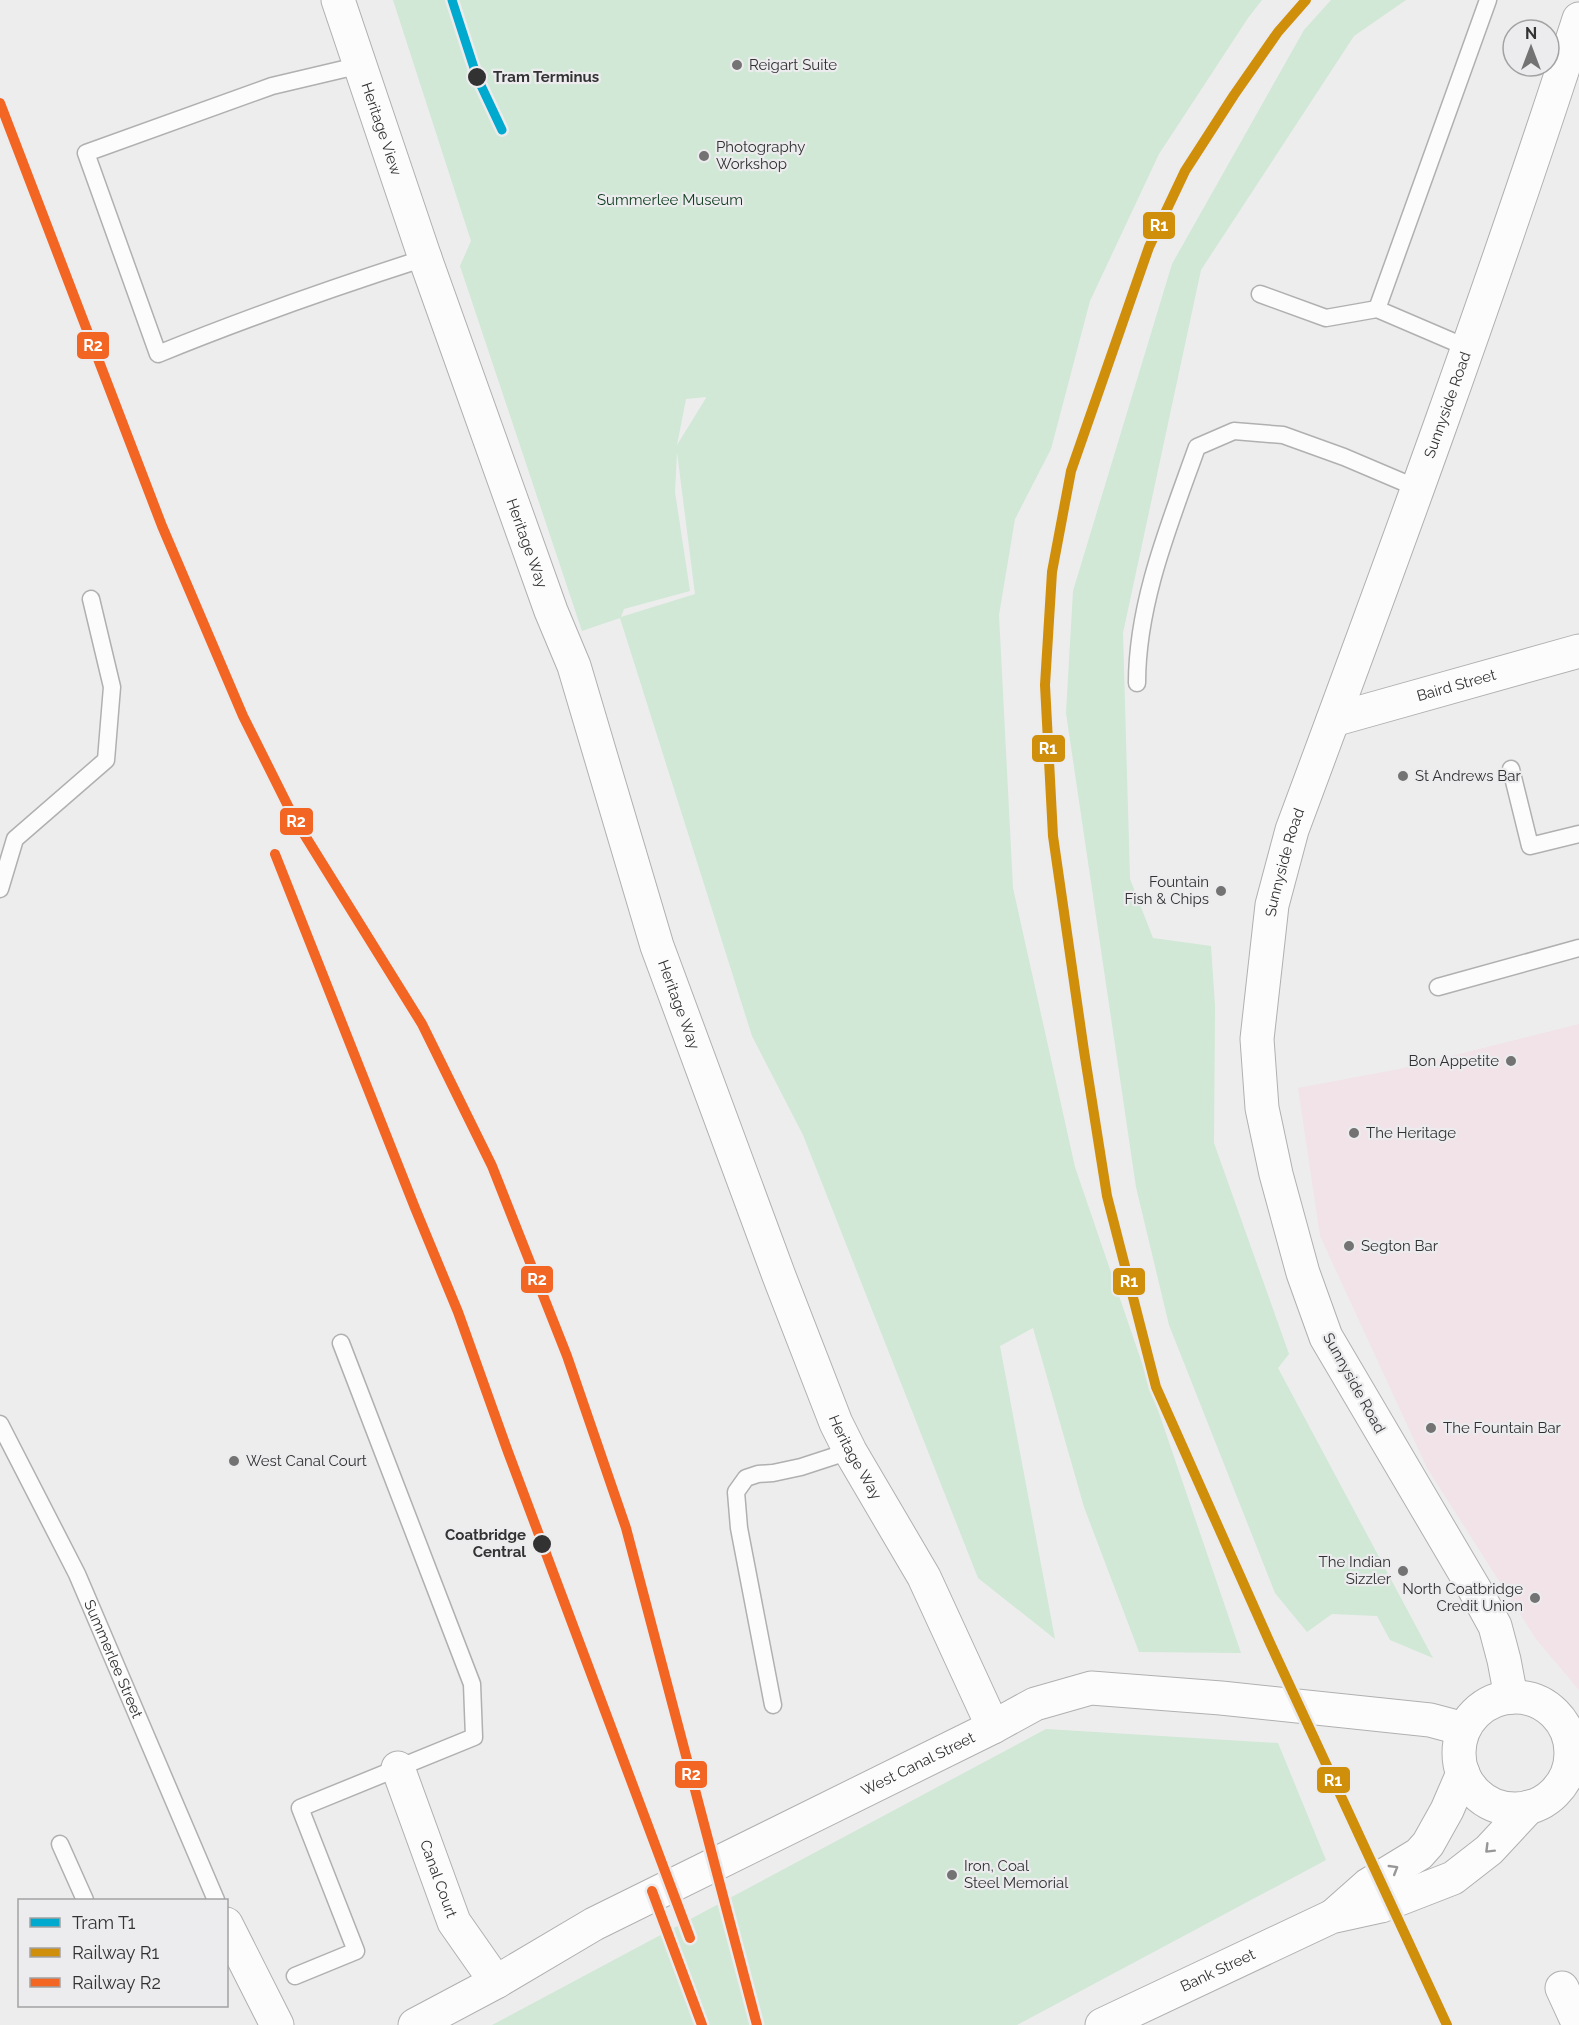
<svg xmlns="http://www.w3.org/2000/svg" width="1579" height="2025" font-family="Raleway,sans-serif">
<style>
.commercial{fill:#f1e3e8}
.green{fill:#d0e8d5;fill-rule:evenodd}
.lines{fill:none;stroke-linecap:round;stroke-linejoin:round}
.lane-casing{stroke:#b0b0b0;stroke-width:19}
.street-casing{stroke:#b0b0b0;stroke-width:35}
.secondary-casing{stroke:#b0b0b0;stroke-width:35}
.primary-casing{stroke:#b0b0b0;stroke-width:35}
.lane{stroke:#fcfcfc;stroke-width:16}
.street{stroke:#fcfcfc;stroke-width:33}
.secondary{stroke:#fcfcfc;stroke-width:33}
.primary{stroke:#fcfcfc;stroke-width:33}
.tram{stroke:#c7c7c7;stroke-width:1.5}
.rail{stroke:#c7c7c7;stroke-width:4.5;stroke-dasharray:12 6;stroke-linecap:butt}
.rail-1-casing{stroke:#ececee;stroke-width:15}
.rail-2-casing{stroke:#ececee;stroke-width:15}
.rail-1{stroke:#d08f0a;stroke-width:10}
.rail-2{stroke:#f26522;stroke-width:10}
.tram-1-casing{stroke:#ececee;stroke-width:14}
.tram-1{stroke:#00a9ce;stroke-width:9}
.oneway{stroke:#979798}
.poi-dot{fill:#737374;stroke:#ececee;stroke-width:2}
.stop-dot{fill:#323233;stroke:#ececee;stroke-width:2}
.labels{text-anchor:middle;stroke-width:4.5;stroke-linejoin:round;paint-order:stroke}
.poi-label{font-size:15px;fill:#323233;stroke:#ececee;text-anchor:start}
.stop-label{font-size:15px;font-weight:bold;fill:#323233;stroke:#ececee;text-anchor:start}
.street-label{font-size:15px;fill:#323233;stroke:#ececee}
.park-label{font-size:15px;fill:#0d3d1d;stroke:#ececee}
.line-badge{stroke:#ececee;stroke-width:2}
.badge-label{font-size:16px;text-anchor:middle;font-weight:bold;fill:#fff}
</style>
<rect width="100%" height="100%" fill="#ededed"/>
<polygon class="commercial" points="1579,1024 1579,1690 1536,1639 1427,1468 1320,1236 1298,1088 1399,1069"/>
<g class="green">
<path d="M 393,0 L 1262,0 L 1248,18 L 1159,154 L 1090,301 L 1051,449 L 1015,519 L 999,615 L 1013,888 L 1075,1167 L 1241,1653 L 1139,1652 L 1084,1507 L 1033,1328 L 1000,1346 L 1055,1639 L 978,1578 L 803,1135 L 752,1036 L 620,618 L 582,631 L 460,266 L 471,241 ZM 706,397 L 706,398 L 677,445 L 686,399 ZM 677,452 L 695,594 L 621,617 L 624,609 L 690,591 L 675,492 Z"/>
<polygon points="1331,0 1406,0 1354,36 1201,270 1123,633 1130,879 1153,938 1211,946 1215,1006 1214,1143 1289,1354 1278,1368 1433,1658 1390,1640 1377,1616 1332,1614 1307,1632 1275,1593 1169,1325 1136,1187 1066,713 1073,591 1172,264 1304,30"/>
<polygon points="1046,1729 1278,1743 1326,1860 1017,2025 492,2025"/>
</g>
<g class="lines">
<defs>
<g id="lane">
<path d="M 361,65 L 272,86 L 86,153 L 158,354 C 246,318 335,287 425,258"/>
<polyline points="1260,294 1326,318 1377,309 1468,348"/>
<polyline points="1377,309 1488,0"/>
<path d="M 1137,683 C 1137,602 1170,523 1197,447 L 1234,431 L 1283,435 L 1344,457 L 1417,488"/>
<polyline points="1511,769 1530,846 1579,834"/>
<polyline points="0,889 15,839 106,760 112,687 91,599"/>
<polyline points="1438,987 1579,948"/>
<path id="s1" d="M 0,1424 L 77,1574 L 216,1900"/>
<polyline points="773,1705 739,1528 736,1492 746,1478 758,1474 773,1473 801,1467 850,1451"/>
<polyline points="60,1844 85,1900"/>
<polyline points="295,1976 356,1951 300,1808 474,1737 472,1684 341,1343"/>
</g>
<g id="street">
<path id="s2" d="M 338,0 L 425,258"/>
<path id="s3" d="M 1333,720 L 1579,651"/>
<path id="s4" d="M 398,1768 L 454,1922 L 496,1982"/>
<polyline points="226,1924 277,2025"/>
<polyline points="1562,1988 1579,2025"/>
</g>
<g id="secondary">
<path id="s5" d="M 425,258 L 551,611 L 574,666 L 657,946 L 779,1276 L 836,1423 L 850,1451 L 924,1577 L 993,1727"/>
<path id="s6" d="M 1511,1697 L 1504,1660 L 1495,1626 L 1478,1595 L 1326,1337 L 1303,1273 L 1276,1174 L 1262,1108 L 1257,1039 L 1272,905 L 1292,830 C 1392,561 1491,292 1579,19"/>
<path id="s7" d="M 415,2025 L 496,1982 L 594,1924 L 993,1727 L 1035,1704 L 1091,1688 L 1221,1698 L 1430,1720 L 1464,1729"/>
</g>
<g id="primary">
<circle cx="1515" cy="1753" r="56"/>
<polyline points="1333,1916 1368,1885 1419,1854 1428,1844 1447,1810 1463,1773"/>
<path id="s8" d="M 1102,2025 L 1331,1917 L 1381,1906 L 1453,1878 L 1489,1850 L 1529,1807"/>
</g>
</defs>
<use href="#lane" class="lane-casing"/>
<use href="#street" class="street-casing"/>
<use href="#secondary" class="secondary-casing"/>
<use href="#primary" class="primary-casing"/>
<use href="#lane" class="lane"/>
<use href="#street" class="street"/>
<use href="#secondary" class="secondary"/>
<use href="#primary" class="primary"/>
<polyline class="tram" points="452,0 477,77 502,130"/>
<g class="rail">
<polyline points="1306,0 1278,32 1234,95 1185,171 1149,247 1071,471 1052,572 1045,685 1053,836 1084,1051 1107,1196 1156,1387 1270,1643 1447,2025"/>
<polyline points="0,103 162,526 243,716 294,818 422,1024 492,1166 567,1356 626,1528 757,2025"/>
</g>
<defs>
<polyline id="rail-1" points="1306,0 1278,32 1234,95 1185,171 1149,247 1071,471 1052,572 1045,685 1053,836 1084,1051 1107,1196 1156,1387 1270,1643 1447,2025"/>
<g id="rail-2">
<polyline points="0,103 162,526 243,716 294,818 422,1024 492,1166 567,1356 626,1528 757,2025"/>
<polyline points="275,854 415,1208 458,1312 508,1452 690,1938"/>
<polyline points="652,1891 702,2025"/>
</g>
</defs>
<use href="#rail-1" class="rail-1-casing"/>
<use href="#rail-2" class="rail-2-casing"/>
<use href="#rail-1" class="rail-1"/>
<use href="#rail-2" class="rail-2"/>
<defs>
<polyline id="tram-1" points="452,0 477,77 502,130"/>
</defs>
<use href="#tram-1" class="tram-1-casing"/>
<use href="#tram-1" class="tram-1"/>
</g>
<defs><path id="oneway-chevron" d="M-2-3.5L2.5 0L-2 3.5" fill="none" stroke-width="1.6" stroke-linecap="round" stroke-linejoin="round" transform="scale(1.5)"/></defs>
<g class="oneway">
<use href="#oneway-chevron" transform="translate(1489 1849) rotate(135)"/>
<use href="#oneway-chevron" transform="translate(1394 1869) rotate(-31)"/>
</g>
<g class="poi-dot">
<circle cx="737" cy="65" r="6"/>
<circle cx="704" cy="156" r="6"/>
<circle cx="1403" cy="776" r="6"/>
<circle cx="1221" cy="891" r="6"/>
<circle cx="1511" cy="1061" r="6"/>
<circle cx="1354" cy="1133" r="6"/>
<circle cx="1349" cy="1246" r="6"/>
<circle cx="1431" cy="1428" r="6"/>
<circle cx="234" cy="1461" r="6"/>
<circle cx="1403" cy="1571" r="6"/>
<circle cx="1535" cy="1598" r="6"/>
<circle cx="952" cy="1875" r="6"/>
</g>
<g class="stop-dot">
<circle cx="477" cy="77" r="10"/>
<circle cx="542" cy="1544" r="10"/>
</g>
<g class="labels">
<g class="poi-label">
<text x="749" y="70">Reigart Suite</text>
<text x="716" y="152">Photography<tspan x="716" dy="17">Workshop</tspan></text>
<text x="1415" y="781">St Andrews Bar</text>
<text x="1209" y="887" text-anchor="end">Fountain<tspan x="1209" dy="17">Fish &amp; Chips</tspan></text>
<text x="1499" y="1066" text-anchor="end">Bon Appetite</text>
<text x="1366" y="1138">The Heritage</text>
<text x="1361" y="1251">Segton Bar</text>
<text x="1443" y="1433">The Fountain Bar</text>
<text x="246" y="1466">West Canal Court</text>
<text x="1391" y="1567" text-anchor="end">The Indian<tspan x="1391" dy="17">Sizzler</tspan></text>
<text x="1523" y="1594" text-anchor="end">North Coatbridge<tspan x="1523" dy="17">Credit Union</tspan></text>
<text x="964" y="1871">Iron, Coal<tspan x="964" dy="17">Steel Memorial</tspan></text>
</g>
<g class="stop-label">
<text x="493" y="82">Tram Terminus</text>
<text x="526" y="1540" text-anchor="end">Coatbridge<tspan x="526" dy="17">Central</tspan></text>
</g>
<g class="street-label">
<text dy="5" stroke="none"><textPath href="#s2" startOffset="136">Heritage View</textPath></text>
<text dy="5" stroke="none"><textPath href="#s6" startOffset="1380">Sunnyside Road</textPath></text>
<text dy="5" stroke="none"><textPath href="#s5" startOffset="303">Heritage Way</textPath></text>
<text dy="5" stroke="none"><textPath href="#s3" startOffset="128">Baird Street</textPath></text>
<text dy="5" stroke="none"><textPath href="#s6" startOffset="894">Sunnyside Road</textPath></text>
<text dy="5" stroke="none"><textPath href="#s5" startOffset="789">Heritage Way</textPath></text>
<text transform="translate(1354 1383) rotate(61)" y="5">Sunnyside Road</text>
<text dy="5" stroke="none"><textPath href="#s5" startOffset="1275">Heritage Way</textPath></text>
<text dy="5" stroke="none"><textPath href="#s1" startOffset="261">Summerlee Street</textPath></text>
<text dy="5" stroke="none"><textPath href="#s7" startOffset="567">West Canal Street</textPath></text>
<text dy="5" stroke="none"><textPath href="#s4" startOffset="118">Canal Court</textPath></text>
<text dy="5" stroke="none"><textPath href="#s8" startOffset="128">Bank Street</textPath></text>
</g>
<g class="park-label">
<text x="670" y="205">Summerlee Museum</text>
</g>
</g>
<g class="line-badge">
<rect x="1142" y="211" width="34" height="29" rx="6" fill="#d08f0a"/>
<rect x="76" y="331" width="34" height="29" rx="6" fill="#f26522"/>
<rect x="1031" y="734" width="35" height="29" rx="6" fill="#d08f0a"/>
<rect x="279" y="807" width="35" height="29" rx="6" fill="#f26522"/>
<rect x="520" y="1265" width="34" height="29" rx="6" fill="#f26522"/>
<rect x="1112" y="1267" width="34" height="29" rx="6" fill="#d08f0a"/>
<rect x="674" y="1760" width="34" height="29" rx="6" fill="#f26522"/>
<rect x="1316" y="1766" width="35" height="28" rx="6" fill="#d08f0a"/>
</g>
<g class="badge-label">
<text x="1159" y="231">R1</text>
<text x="93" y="351">R2</text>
<text x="1048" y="754">R1</text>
<text x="296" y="827">R2</text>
<text x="537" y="1285">R2</text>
<text x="1129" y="1287">R1</text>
<text x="691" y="1780">R2</text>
<text x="1333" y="1786">R1</text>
</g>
<rect x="18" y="1899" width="210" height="108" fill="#ececee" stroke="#a2a2a3" stroke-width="1.5"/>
<rect x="30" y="1918" width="30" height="9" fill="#00a9ce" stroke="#a2a2a3" stroke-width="1.5"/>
<text x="72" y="1929" font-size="18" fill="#323233">Tram T1</text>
<rect x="30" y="1948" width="30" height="9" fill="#d08f0a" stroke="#a2a2a3" stroke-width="1.5"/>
<text x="72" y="1959" font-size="18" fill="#323233">Railway R1</text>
<rect x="30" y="1978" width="30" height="9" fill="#f26522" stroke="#a2a2a3" stroke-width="1.5"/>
<text x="72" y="1989" font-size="18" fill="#323233">Railway R2</text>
<g transform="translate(1531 48)"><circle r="28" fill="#ececee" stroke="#a2a2a3" stroke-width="1.5"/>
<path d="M0-4.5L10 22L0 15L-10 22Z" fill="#737374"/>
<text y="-9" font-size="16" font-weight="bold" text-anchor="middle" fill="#323233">N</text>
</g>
</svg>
